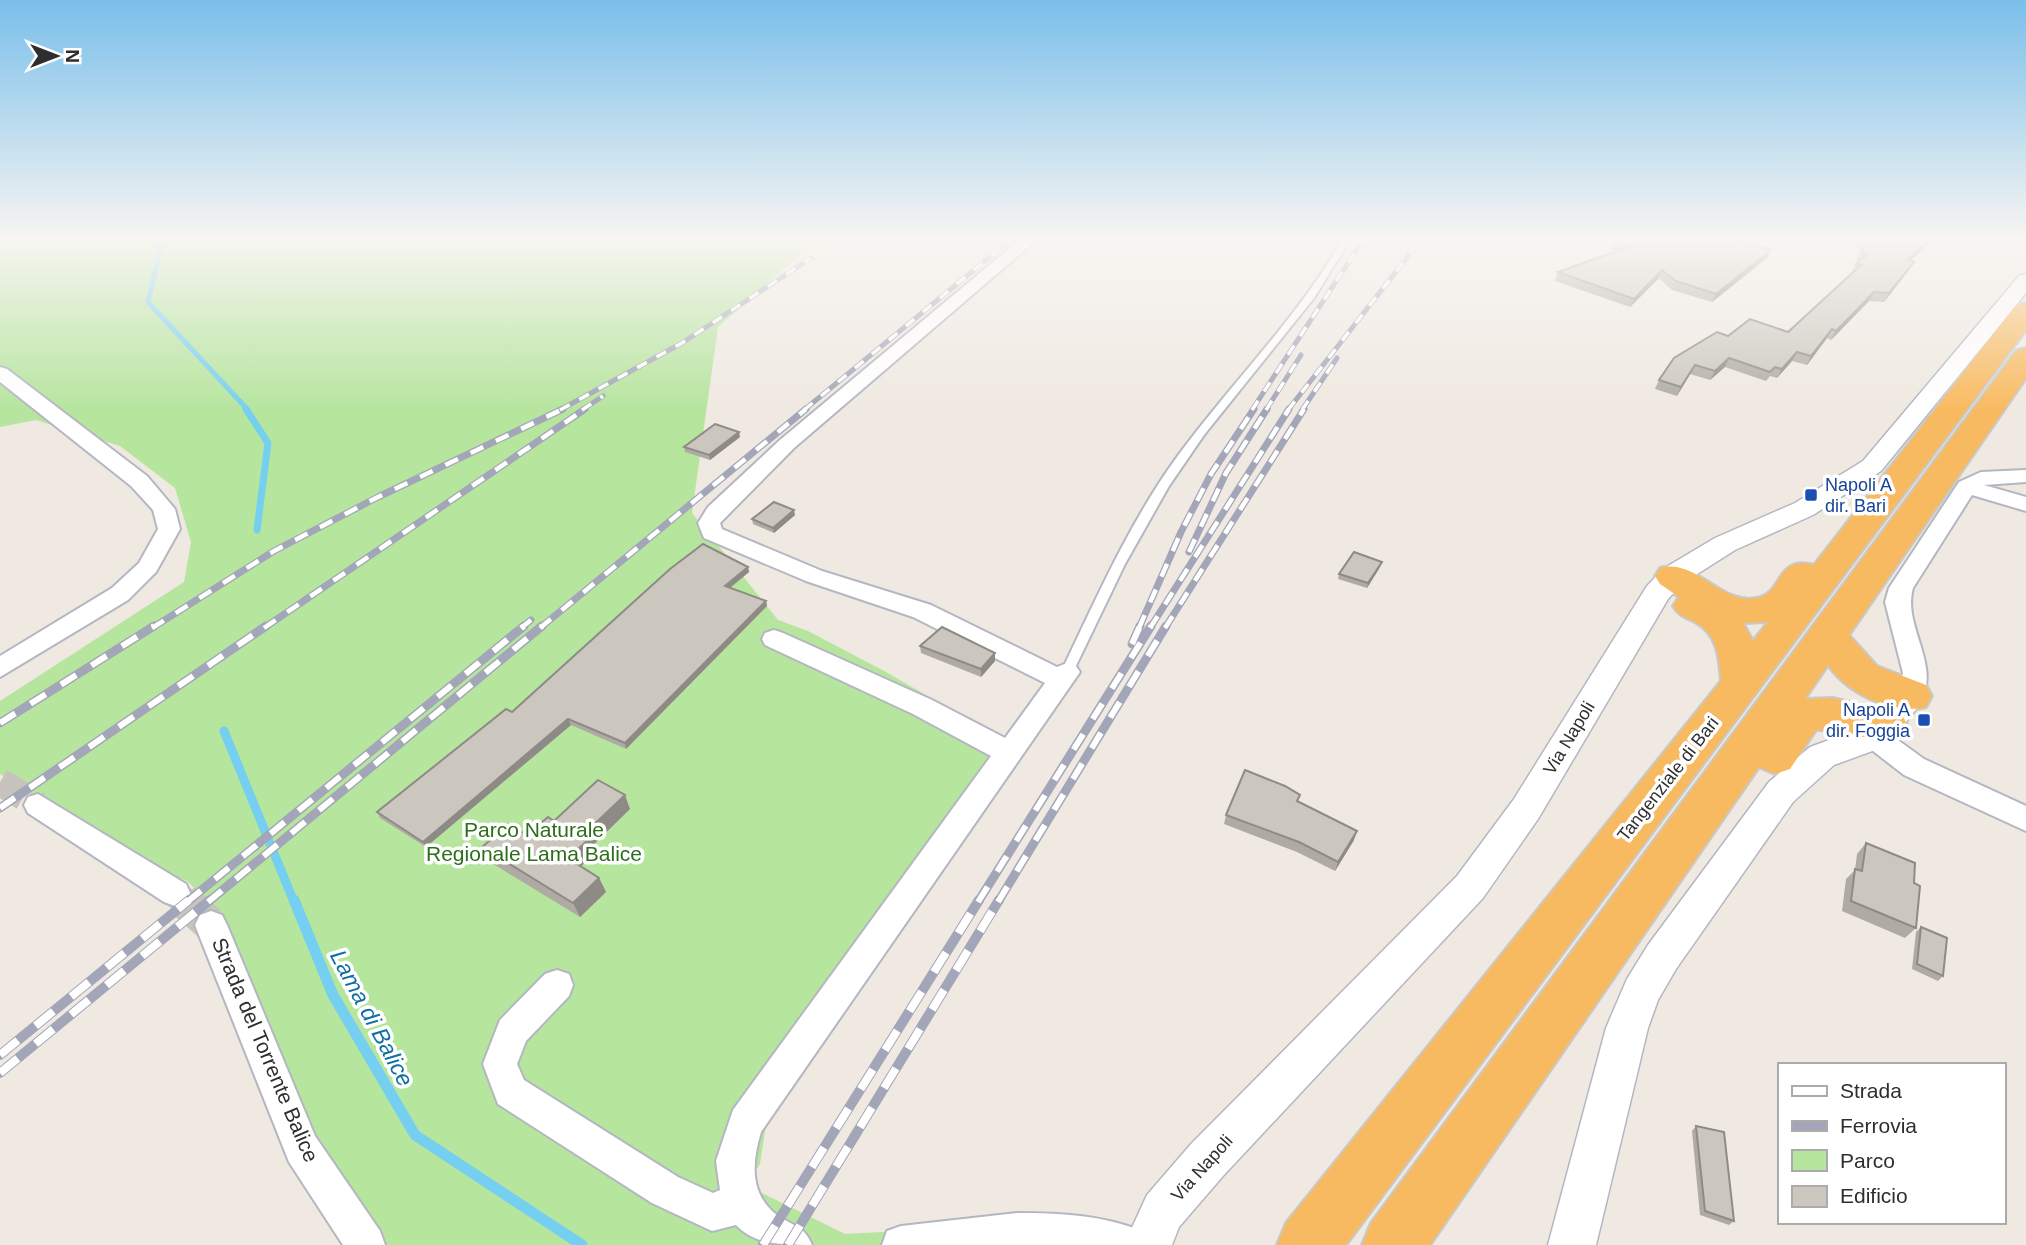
<svg xmlns="http://www.w3.org/2000/svg" width="2026" height="1245" font-family="Arial,sans-serif">
<style>
.green{fill:#b6e59e}
.lines{fill:none;stroke-linecap:round;stroke-linejoin:round}
.stream-far3{stroke:#75cff0;stroke-width:5}
.stream-far2{stroke:#75cff0;stroke-width:7}
.stream-far1{stroke:#75cff0;stroke-width:9}
.stream{stroke:#75cff0;stroke-width:11}
.minor-tunnel-far1{stroke:#c8c4bd;stroke-width:28;stroke-dasharray:28 14;stroke-linecap:butt}
.minor-tunnel{stroke:#c8c4bd;stroke-width:35;stroke-dasharray:35 18;stroke-linecap:butt}
.service-casing{stroke:#b4b7c1;stroke-width:4}
.minor-casing{stroke:#b4b7c1;stroke-width:4}
.tertiary-casing{stroke:#b4b7c1;stroke-width:3}
.trunk-casing{stroke:#c9c9c9;stroke-width:4}
.service{fill:#fff;fill-rule:evenodd}
.minor{fill:#fff;fill-rule:evenodd}
.tertiary{fill:#fff;fill-rule:evenodd}
.trunk{fill:#f8ba60;fill-rule:evenodd}
.rail-far3-casing{stroke:#a3a6b8;stroke-width:5}
.rail-far2-casing{stroke:#a3a6b8;stroke-width:7}
.rail-far1-casing{stroke:#a3a6b8;stroke-width:9}
.rail-casing{stroke:#a3a6b8;stroke-width:10}
.rail-far3{stroke:#fff;stroke-width:3.5;stroke-dasharray:11;stroke-linecap:butt}
.rail-far2{stroke:#fff;stroke-width:4.5;stroke-dasharray:14;stroke-linecap:butt}
.rail-far1{stroke:#fff;stroke-width:6;stroke-dasharray:18;stroke-linecap:butt}
.rail{stroke:#fff;stroke-width:8;stroke-dasharray:23;stroke-linecap:butt}
.wall{fill:#afaba4}
.shaded-wall{fill:#8e8b86}
.building{fill:#cbc7bf;stroke:#8e8b86;stroke-width:2}
.transit-dot{fill:#1a4fb4;stroke:#fff;stroke-width:2.5}
.labels{text-anchor:middle;stroke-width:7;stroke-linejoin:round;paint-order:stroke}
.transit-label{font-size:18px;fill:#164399;stroke:#fff;text-anchor:start}
.street-label{font-size:18px;fill:#2e2e2e;stroke:#fff}
.near-park-label{font-size:21px;fill:#2c6e1b;stroke:#fff}
.near-street-label{font-size:21px;fill:#2e2e2e;stroke:#fff}
.near-water-label{font-size:23px;font-style:italic;fill:#0d6fa3;stroke:#fff}
</style>
<rect width="100%" height="100%" fill="#efe9e1"/>
<polygon class="green" points="0,237 834,237 803,252 718,327 692,513 778,620 808,631 886,672 1014,746 770,1099 760,1164 746,1185 845,1234 1052,1223 1071,1245 380,1245 237,1019 209,902 187,881 75,836 30,794 0,774 0,701 184,582 191,542 175,488 120,446 36,420 0,427"/>
<g class="lines">
<polyline class="stream-far3" points="163,237 148,302 248,410"/>
<polyline class="stream-far2" points="246,409 268,443 257,530"/>
<polyline class="stream-far1" points="224,731 294,902"/>
<polyline class="stream" points="294,900 333,995 415,1135 582,1245"/>
<g class="minor-tunnel-far1">
<polyline points="0,782 38,805"/>
<polyline points="175,893 185,902"/>
</g>
<polyline class="minor-tunnel" points="183,900 211,925"/>
<defs>
<path id="service" d="M 1344,237 L 1352,237 L 1314,298 L 1204,435 L 1169,486 L 1125,564 L 1073,672 L 1072,675 L 1062,675 L 1061,672 C 1096,599 1129,523 1177,457 C 1232,382 1298,318 1344,237 Z"/>
<g id="minor">
<path d="M 1023,237 L 1040,237 L 794,448 L 720,523 L 722,529 L 822,571 L 931,605 L 1057,667 L 1067,663 L 1076,666 L 1080,672 L 761,1132 C 753,1159 749,1188 771,1210 C 787,1226 803,1222 812,1245 C 782,1245 755,1245 736,1225 L 712,1231 L 652,1203 L 498,1104 L 483,1064 L 500,1020 L 545,974 L 557,970 L 569,974 L 573,985 L 569,996 L 526,1041 L 517,1064 L 524,1080 L 678,1177 L 713,1193 L 720,1190 L 716,1161 L 733,1110 L 991,756 L 913,714 L 765,645 L 762,639 L 765,633 L 774,630 L 783,633 L 932,700 L 1005,738 L 1045,683 L 913,617 L 806,581 L 704,538 L 698,523 L 708,507 L 780,440 Z"/>
<polygon points="0,367 7,369 147,476 175,509 180,529 156,572 128,600 0,677 0,656 112,588 139,563 158,529 153,510 131,486 0,382"/>
<path d="M 2026,470 L 2026,482 L 1984,485 L 2026,497 L 2026,511 L 1972,495 L 1913,588 C 1902,627 1942,664 1920,703 L 1911,706 L 1902,703 L 1898,696 L 1903,673 L 1885,602 L 1889,588 L 1959,482 L 1981,472 Z"/>
<polygon points="1874,727 1884,730 1924,759 2026,806 2026,831 1904,775 1864,744 1860,737 1864,730"/>
<polygon points="38,794 186,884 190,893 186,902 175,906 164,902 28,813 24,805 28,797"/>
<polygon points="211,911 222,915 227,925 315,1136 380,1231 385,1245 343,1245 289,1162 195,925 200,915"/>
<path d="M 1017,1213 C 1060,1213 1102,1215 1142,1231 L 1147,1245 L 882,1245 L 887,1231 L 901,1226 Z"/>
</g>
<g id="tertiary">
<polygon points="2026,274 2026,293 1881,471 1813,515 1735,550 1683,583 1668,599 1538,819 1483,898 1223,1176 1179,1227 1172,1245 1124,1245 1147,1195 1191,1144 1457,876 1514,799 1647,586 1663,569 1715,538 1795,503 1863,461 2019,276"/>
<polygon points="1911,684 1922,688 1927,696 1886,746 1834,765 1793,802 1676,969 1658,1000 1648,1028 1596,1245 1548,1245 1606,1028 1627,979 1648,945 1769,782 1810,747 1862,728 1900,688"/>
</g>
<g id="trunk">
<path d="M 2026,303 L 2026,330 L 1346,1245 L 1277,1245 L 1286,1223 L 1721,681 C 1719,657 1718,635 1695,622 C 1685,617 1679,616 1673,606 L 1679,597 L 1660,584 L 1655,576 L 1660,568 C 1697,558 1721,606 1757,598 C 1784,593 1775,555 1814,565 L 2016,305 ZM 1768,622 L 1753,641 L 1743,623 Z"/>
<path d="M 2026,348 L 2026,378 L 1849,635 L 1877,666 L 1926,685 L 1932,696 L 1926,707 C 1893,716 1847,693 1828,665 L 1805,699 L 1833,698 L 1902,715 L 1908,726 L 1902,737 C 1874,746 1846,728 1816,730 L 1790,769 L 1775,774 L 1759,767 L 1430,1245 L 1362,1245 L 1371,1223 L 2016,351 Z"/>
</g>
</defs>
<use href="#service" class="service-casing"/>
<use href="#minor" class="minor-casing"/>
<use href="#tertiary" class="tertiary-casing"/>
<use href="#trunk" class="trunk-casing"/>
<use href="#service" class="service"/>
<use href="#minor" class="minor"/>
<use href="#tertiary" class="tertiary"/>
<use href="#trunk" class="trunk"/>
<defs>
<g id="rail-far3">
<polyline points="560,410 682,343 811,258"/>
<polyline points="582,410 603,396"/>
<polyline points="804,410 1014,237"/>
<polyline points="1252,410 1365,237"/>
<polyline points="1266,410 1301,355"/>
<polyline points="1288,410 1423,237"/>
<polyline points="1302,410 1337,358"/>
</g>
<g id="rail-far2">
<polyline points="1189,552 1226,473 1267,409"/>
<polyline points="152,628 274,551 378,497 563,409"/>
<polyline points="264,628 585,409"/>
<polyline points="521,628 531,620"/>
<polyline points="540,628 806,409"/>
<polyline points="1139,628 1181,532 1211,474 1254,409"/>
<polyline points="1150,628 1289,409"/>
<polyline points="1165,628 1304,409"/>
</g>
<g id="rail-far1">
<polyline points="1132,644 1140,626"/>
<polyline points="0,723 154,626"/>
<polyline points="0,808 266,626"/>
<polyline points="187,902 524,626"/>
<polyline points="208,902 542,626"/>
<polyline points="978,902 1151,626"/>
<polyline points="998,902 1166,626"/>
</g>
<g id="rail">
<polyline points="0,1055 189,900"/>
<polyline points="0,1073 210,900"/>
<polyline points="763,1245 979,900"/>
<polyline points="788,1245 999,900"/>
</g>
</defs>
<use href="#rail-far3" class="rail-far3-casing"/>
<use href="#rail-far2" class="rail-far2-casing"/>
<use href="#rail-far1" class="rail-far1-casing"/>
<use href="#rail" class="rail-casing"/>
<use href="#rail-far3" class="rail-far3"/>
<use href="#rail-far2" class="rail-far2"/>
<use href="#rail-far1" class="rail-far1"/>
<use href="#rail" class="rail"/>
</g>
<g class="wall">
<polygon points="1835,237 1937,237 1911,260 1909,270 1884,302 1869,301 1831,340 1827,338 1807,365 1792,361 1777,378 1770,376 1766,381 1725,367 1710,380 1690,374 1677,396 1655,389 1659,380 1728,336 1788,332 1853,273 1852,273 1856,264 1860,261 1856,260 1863,249 1832,241"/>
<polygon points="1614,241 1767,258 1712,302 1672,290 1659,278 1630,307 1555,281 1558,272 1617,251 1611,249"/>
<polygon points="740,437 710,460 685,452 684,447"/>
<polygon points="795,515 774,533 753,524 752,519"/>
<polygon points="748,567 749,572 730,588 766,601 767,606 626,749 571,725 426,847 380,818 377,812 512,712"/>
<polygon points="1380,567 1367,588 1338,579 1339,574"/>
<polygon points="920,646 995,653 995,661 981,677 921,653"/>
<polygon points="1298,802 1354,840 1335,871 1297,852 1224,824 1226,815"/>
<polygon points="630,809 591,847 594,854 581,866 599,878 606,892 580,917 490,862 482,847 527,835 554,821"/>
<polygon points="1866,843 1914,883 1916,928 1905,938 1842,911 1846,879 1855,870 1857,854"/>
<polygon points="1921,927 1943,976 1938,981 1912,969 1916,932"/>
<polygon points="1696,1126 1734,1221 1729,1225 1700,1215 1692,1131"/>
</g>
<g class="shaded-wall">
<polygon points="1932,237 1937,237 1903,267 1908,259"/>
<polygon points="1771,250 1767,258 1712,302 1716,294"/>
<polygon points="1914,262 1909,270 1884,302 1889,293"/>
<polygon points="1662,270 1659,278 1630,307 1634,299"/>
<polygon points="1874,292 1869,301 1831,340 1836,331"/>
<polygon points="1832,329 1827,338 1807,365 1811,356"/>
<polygon points="1797,352 1792,361 1777,378 1782,369"/>
<polygon points="1729,358 1725,367 1710,380 1715,371"/>
<polygon points="1695,365 1690,374 1677,396 1681,387"/>
<polygon points="739,432 740,437 710,460 709,455"/>
<polygon points="794,510 795,515 774,533 773,528"/>
<polygon points="1382,562 1380,567 1367,588 1368,583"/>
<polygon points="748,567 749,572 726,591 725,586"/>
<polygon points="766,601 767,606 626,749 625,743"/>
<polygon points="995,653 995,661 981,677 981,669"/>
<polygon points="568,719 571,725 426,847 423,842"/>
<polygon points="625,795 630,809 591,847 594,854 574,873 568,858 581,837"/>
<polygon points="1357,831 1354,840 1335,871 1338,862"/>
<polygon points="599,878 606,892 580,917 573,903"/>
</g>
<g class="building">
<polygon points="1625,237 1728,237 1771,250 1716,294 1676,281 1662,270 1634,299 1558,272 1631,246 1614,241"/>
<polygon points="1850,237 1932,237 1908,259 1914,262 1889,293 1874,292 1836,331 1832,329 1811,356 1797,352 1782,369 1775,367 1770,372 1729,358 1715,371 1695,365 1681,387 1659,380 1674,358 1717,332 1728,336 1750,319 1788,332 1861,265 1856,264 1868,254 1860,252 1870,242"/>
<polygon points="715,424 739,432 709,455 684,447"/>
<polygon points="774,502 794,510 773,528 752,519"/>
<polygon points="703,544 748,567 725,586 766,601 625,743 568,719 423,842 377,812 506,709 512,712 670,569"/>
<polygon points="1354,552 1382,562 1368,583 1339,574"/>
<polygon points="942,627 995,653 981,669 920,646"/>
<polygon points="1245,770 1285,786 1300,795 1297,801 1357,831 1338,862 1299,842 1226,815"/>
<polygon points="598,780 625,795 581,837 588,840 568,858 599,878 573,903 482,847 509,824 527,835 548,817 554,821"/>
<polygon points="1866,843 1915,863 1914,883 1920,886 1916,928 1851,901 1855,869 1862,871"/>
<polygon points="1921,927 1947,938 1943,976 1917,964"/>
<polygon points="1696,1126 1724,1132 1734,1221 1705,1211"/>
</g>
<linearGradient id="sky" x2="0" y2="1"><stop stop-color="#7abfeb"/><stop offset="0.58" stop-color="#f8f5f2"/><stop offset="1" stop-color="#f8f5f2" stop-opacity="0"/></linearGradient>
<rect width="2026" height="411" fill="url(#sky)"/>
<g class="transit-dot">
<rect x="1804" y="488" width="14" height="14" rx="3.5"/>
<rect x="1917" y="713" width="14" height="14" rx="3.5"/>
</g>
<g class="labels">
<g class="transit-label">
<text x="1825" y="491">Napoli A<tspan x="1825" dy="21">dir. Bari</tspan></text>
<text x="1910" y="716" text-anchor="end">Napoli A<tspan x="1910" dy="21">dir. Foggia</tspan></text>
</g>
<g class="street-label">
<text transform="translate(1569 738) rotate(-59)" y="6">Via Napoli</text>
<text transform="translate(1668 779) rotate(-52)" y="6">Tangenziale di Bari</text>
<text transform="translate(1202 1168) rotate(-48)" y="6">Via Napoli</text>
</g>
<g class="near-park-label">
<text x="534" y="837">Parco Naturale<tspan x="534" dy="24">Regionale Lama Balice</tspan></text>
</g>
<g class="near-street-label">
<text transform="translate(265 1050) rotate(67)" y="7">Strada del Torrente Balice</text>
</g>
<g class="near-water-label">
<text transform="translate(372 1018) rotate(62)" y="8">Lama di Balice</text>
</g>
</g>
<rect x="1778" y="1063" width="228" height="161" fill="#ffffff" stroke="#ababab" stroke-width="2"/>
<rect x="1792" y="1086" width="35" height="10" fill="#ffffff" stroke="#ababab" stroke-width="2"/>
<text x="1840" y="1098" font-size="21" fill="#2e2e2e">Strada</text>
<rect x="1792" y="1121" width="35" height="10" fill="#a3a6b8" stroke="#ababab" stroke-width="2"/>
<text x="1840" y="1133" font-size="21" fill="#2e2e2e">Ferrovia</text>
<rect x="1792" y="1150" width="35" height="21" fill="#b6e59e" stroke="#ababab" stroke-width="2"/>
<text x="1840" y="1168" font-size="21" fill="#2e2e2e">Parco</text>
<rect x="1792" y="1186" width="35" height="21" fill="#cbc7bf" stroke="#ababab" stroke-width="2"/>
<text x="1840" y="1203" font-size="21" fill="#2e2e2e">Edificio</text>
<g transform="translate(56 56) rotate(90)" stroke="#ffffff" stroke-width="5" paint-order="stroke">
<path d="M0-5L12 26L0 18L-12 26Z" fill="#2e2e2e"/>
<text y="-10" font-size="19" font-weight="bold" text-anchor="middle" fill="#2e2e2e">N</text>
</g>
</svg>
